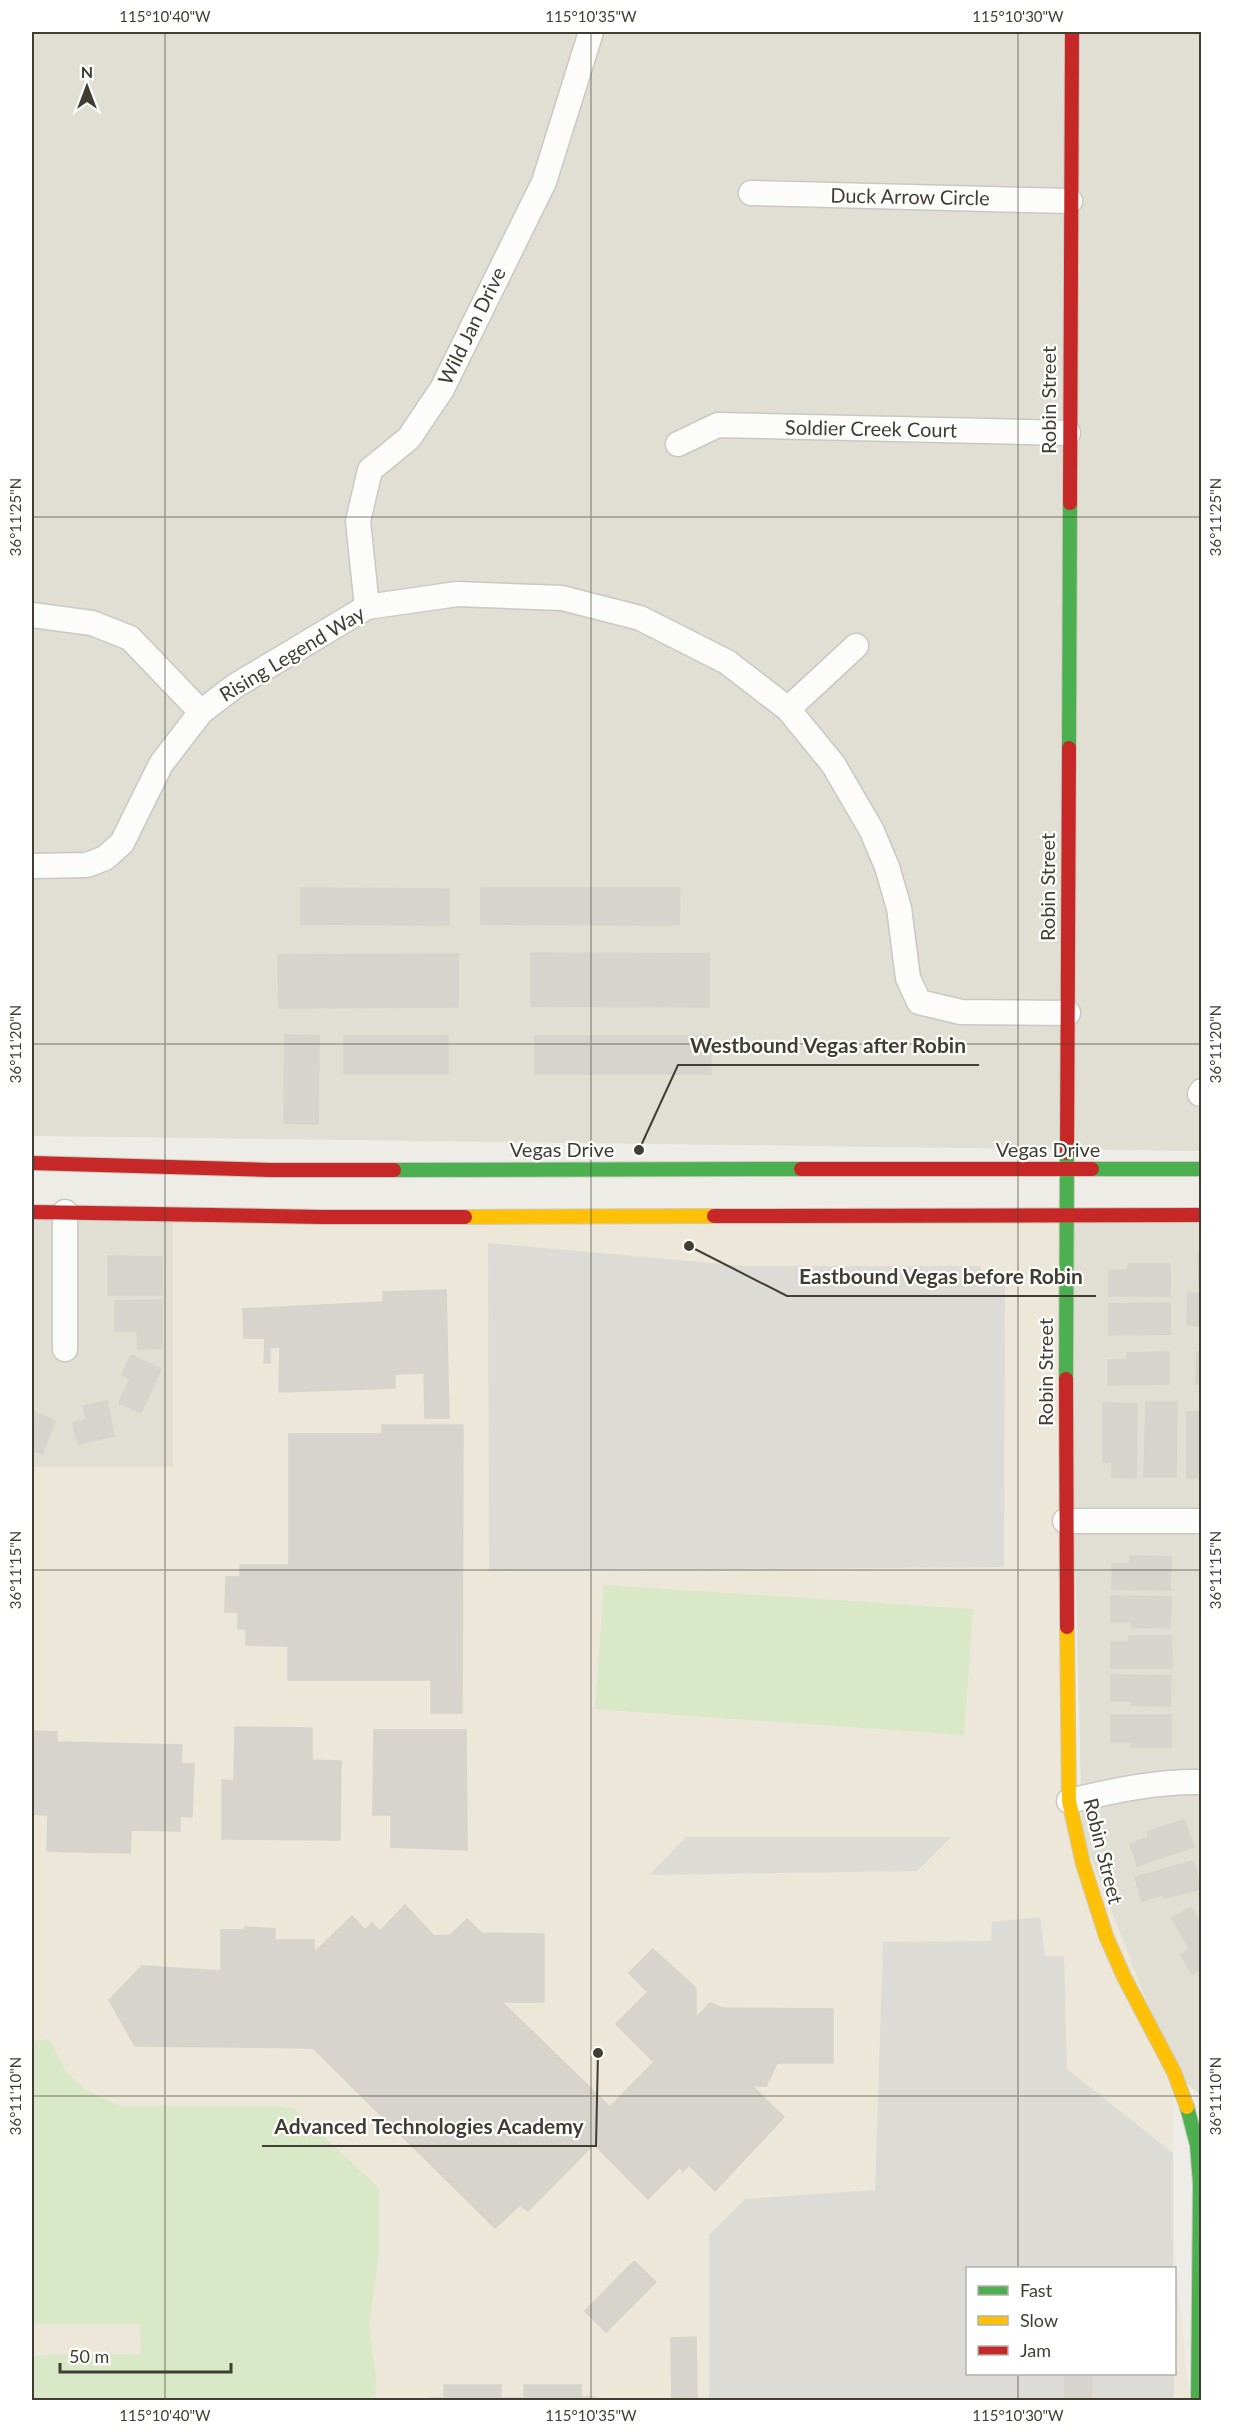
<svg xmlns="http://www.w3.org/2000/svg" width="1233" height="2432" font-family="Lato,sans-serif">
<style>
.residential{fill:#e1ded3}
.education{fill:#ece7d8;fill-rule:evenodd}
.green{fill:#d9e8c6}
.parking{fill:#dddbd6}
.building{fill:#d7d4ce;stroke:#d6d3cc;stroke-width:1.5}
.lines{fill:none;stroke-linecap:round;stroke-linejoin:round}
.street-casing{stroke:#cac8c2;stroke-width:27}
.fast-casing{stroke:#ccc9bd;stroke-width:16}
.slow-casing{stroke:#ccc9bd;stroke-width:16}
.jam-casing{stroke:#ccc9bd;stroke-width:16}
.street{stroke:#fcfcfb;stroke-width:24}
.fast{stroke:#4caf50;stroke-width:14}
.slow{stroke:#ffc107;stroke-width:14}
.jam{stroke:#c62828;stroke-width:14}
.ticks{fill:none;stroke:#423d33;stroke-width:1.5;stroke-opacity:0.45}
.labels{text-anchor:middle;stroke-width:4.5;stroke-linejoin:round;paint-order:stroke}
.street-label{font-size:20px;fill:#423d33;stroke:#fff}
.leader{fill:none;stroke:#423d33;stroke-width:2}
.callout-dot{fill:#423d33;stroke:#fff;stroke-width:2}
.callout-label{font-size:21px;text-anchor:middle;font-weight:bold;fill:#423d33;stroke:#fff;stroke-width:4.5;stroke-linejoin:round;paint-order:stroke}
.neatline{fill:none;stroke:#423d33;stroke-width:2}
.ticks-label{font-size:15px;text-anchor:middle;fill:#423d33}
</style>
<rect width="100%" height="100%" fill="#eeece6"/>
<g class="residential">
<polygon points="32,32 1201,32 1201,1151 32,1136"/>
<polygon points="32,1213 173,1215 173,1467 32,1467"/>
<polygon points="1066,1215 1201,1215 1201,2096 1174,2072 1083,1864"/>
</g>
<path class="education" d="M 173,1215 L 1066,1215 L 1069,1801 L 1174,2072 L 1172,2230 L 1190,2400 L 32,2400 L 32,1467 L 173,1467 ZM 968,2268 L 1174,2268 L 1174,2374 L 968,2374 Z"/>
<g class="green">
<polygon points="604,1585 973,1609 964,1735 595,1709"/>
<polygon points="49,2039 66,2072 86,2090 120,2106 268,2106 293,2108 379,2188 379,2252 369,2327 376,2377 375,2400 32,2400 32,2355 141,2354 140,2324 32,2324 32,2041"/>
</g>
<g class="parking">
<polygon points="488,1243 745,1266 981,1266 981,1276 1005,1276 1004,1567 489,1571"/>
<polygon points="686,1837 951,1837 917,1871 649,1875"/>
<polygon points="1040,1917 1045,1956 1064,1956 1067,2069 1173,2153 1173,2268 968,2268 968,2374 1174,2374 1174,2400 709,2400 709,2235 745,2199 875,2190 883,1942 991,1941 992,1922"/>
</g>
<g class="building">
<polygon points="301,888 449,889 449,925 301,924"/>
<polygon points="481,888 680,888 679,925 481,924"/>
<polygon points="531,953 709,954 709,1007 531,1006"/>
<polygon points="458,954 458,1007 279,1008 278,955"/>
<polygon points="285,1035 319,1036 318,1124 284,1123"/>
<rect x="344" y="1036" width="104" height="38"/>
<rect x="535" y="1036" width="176" height="38"/>
<polygon points="1198,1253 1202,1253 1202,1287 1199,1287"/>
<polygon points="108,1256 162,1257 162,1295 108,1295"/>
<polygon points="1128,1264 1170,1264 1170,1296 1109,1296 1109,1270 1128,1270"/>
<polygon points="446,1290 449,1418 425,1418 424,1373 395,1374 395,1388 279,1392 280,1347 270,1348 270,1363 264,1363 265,1338 244,1338 243,1309 383,1302 383,1292"/>
<polygon points="1188,1293 1202,1293 1202,1326 1187,1325"/>
<polygon points="162,1300 162,1348 138,1349 137,1331 115,1331 115,1301"/>
<polygon points="1170,1303 1170,1334 1109,1335 1109,1304"/>
<polygon points="1169,1352 1169,1384 1108,1385 1108,1360 1128,1360 1127,1353"/>
<polygon points="1197,1352 1202,1352 1202,1384 1196,1384"/>
<polygon points="131,1355 161,1369 141,1413 119,1403 130,1379 122,1375"/>
<polygon points="107,1401 114,1436 78,1444 73,1423 86,1420 83,1406"/>
<polygon points="1146,1402 1177,1402 1176,1477 1144,1477"/>
<polygon points="1103,1403 1137,1404 1136,1478 1112,1477 1112,1462 1103,1462"/>
<polygon points="35,1412 55,1421 42,1454 32,1450 32,1420"/>
<rect x="1187" y="1412" width="15" height="66"/>
<polygon points="382,1425 463,1425 462,1713 431,1713 431,1680 288,1680 288,1646 246,1645 246,1629 238,1629 238,1612 225,1612 226,1577 240,1577 240,1565 289,1565 289,1434 382,1434"/>
<polygon points="1130,1556 1171,1557 1170,1590 1112,1589 1112,1564 1130,1564"/>
<polygon points="1111,1596 1171,1597 1170,1628 1132,1627 1132,1622 1111,1622"/>
<polygon points="1129,1636 1171,1636 1172,1668 1111,1668 1111,1642 1129,1642"/>
<polygon points="1111,1675 1171,1676 1170,1706 1131,1705 1131,1701 1111,1701"/>
<polygon points="1111,1715 1171,1715 1171,1747 1131,1747 1131,1742 1111,1742"/>
<polygon points="235,1727 312,1728 312,1760 341,1761 340,1840 222,1839 222,1780 234,1781"/>
<polygon points="374,1730 466,1730 467,1850 391,1847 391,1815 373,1815"/>
<polygon points="32,1731 57,1732 57,1742 182,1745 181,1764 194,1764 192,1817 180,1816 180,1831 131,1830 130,1853 47,1851 48,1815 32,1814"/>
<polygon points="1184,1820 1194,1847 1137,1866 1130,1844 1149,1837 1147,1832"/>
<polygon points="1193,1861 1201,1889 1164,1898 1163,1895 1142,1901 1135,1877"/>
<polygon points="405,1905 434,1936 451,1935 467,1919 484,1935 486,1933 544,1934 544,2002 502,2002 610,2107 654,2062 616,2024 648,1992 629,1973 653,1949 696,1988 696,2018 710,2003 722,2008 833,2009 833,2063 777,2063 766,2086 752,2086 784,2117 715,2191 689,2165 683,2171 680,2167 648,2199 594,2144 528,2211 520,2205 495,2228 313,2048 135,2046 109,2000 142,1966 221,1971 221,1930 245,1930 245,1927 275,1929 275,1940 314,1940 314,1953 352,1916 365,1930 372,1923 380,1931"/>
<polygon points="1191,1908 1202,1926 1202,1969 1192,1974 1181,1954 1190,1949 1172,1918"/>
<polygon points="634,2261 656,2282 606,2332 585,2311"/>
<polygon points="696,2337 697,2400 672,2400 671,2338"/>
<polygon points="1065,2374 1092,2374 1091,2400 1065,2400"/>
<polygon points="444,2385 501,2385 501,2398 524,2398 524,2385 581,2385 581,2397 595,2397 595,2400 430,2400 430,2398 444,2398"/>
</g>
<g class="lines">
<defs>
<g id="street">
<polyline points="751,193 1070,201"/>
<polyline points="678,444 718,425 1068,433"/>
<polyline points="367,607 358,521 370,470 409,438 442,389 544,182 591,32"/>
<polyline points="32,615 92,623 130,638 201,712"/>
<polyline points="788,709 856,646"/>
<polyline points="32,866 87,865 105,858 122,843 161,764 201,712 235,686 367,607 457,594 562,598 640,618 727,662 788,709 833,764 872,831 887,867 899,908 908,978 919,1002 961,1012 1068,1013"/>
<polyline points="1200,1094 1202,1091"/>
<polyline points="65,1212 65,1349"/>
<polyline points="1065,1521 1202,1521"/>
<path d="M 1069,1801 C 1113,1791 1156,1781 1202,1782"/>
</g>
<g id="fast">
<polyline points="1069,748 1070,503"/>
<polyline points="1092,1169 1202,1169"/>
<polyline points="394,1170 801,1169"/>
<polyline points="1066,1379 1067,1153"/>
<polyline points="1187,2107 1197,2145 1200,2184 1198,2400"/>
</g>
<g id="slow">
<polyline points="465,1217 714,1216"/>
<polyline points="1067,1627 1069,1801 1083,1864 1106,1936 1124,1977 1174,2072 1187,2107"/>
</g>
<g id="jam">
<polyline points="1070,503 1072,32"/>
<polyline points="1067,1153 1069,748"/>
<polyline points="32,1163 270,1170 394,1170"/>
<polyline points="801,1169 1092,1169"/>
<polyline points="32,1212 322,1217 465,1217"/>
<polyline points="714,1216 1202,1215"/>
<polyline points="1066,1379 1067,1627"/>
</g>
</defs>
<use href="#street" class="street-casing"/>
<use href="#fast" class="fast-casing"/>
<use href="#slow" class="slow-casing"/>
<use href="#jam" class="jam-casing"/>
<use href="#street" class="street"/>
<use href="#fast" class="fast"/>
<use href="#slow" class="slow"/>
<use href="#jam" class="jam"/>
</g>
<path class="ticks" d="M 165,32 L 165,2400M 591,32 L 591,2400M 1018,32 L 1018,2268M 32,517 L 1202,517M 32,1044 L 1202,1044M 32,1570 L 1202,1570M 32,2096 L 1202,2096M 1018,2374 L 1018,2400"/>
<g class="labels">
<g class="street-label">
<text transform="translate(910 197) rotate(1)" y="7">Duck Arrow Circle</text>
<text transform="translate(472 326) rotate(-64)" y="7">Wild Jan Drive</text>
<text transform="translate(1049 400) rotate(-90)" y="7">Robin Street</text>
<text transform="translate(871 429) rotate(1)" y="7">Soldier Creek Court</text>
<text transform="translate(292 654) rotate(-31)" y="7">Rising Legend Way</text>
<text transform="translate(1048 887) rotate(-90)" y="7">Robin Street</text>
<text x="562" y="1157">Vegas Drive</text>
<text x="1048" y="1157">Vegas Drive</text>
<text transform="translate(1046 1372) rotate(-90)" y="7">Robin Street</text>
<text transform="translate(1103 1851) rotate(76)" y="7">Robin Street</text>
</g>
</g>
<path class="leader" d="M639 1150L678 1065H979M689 1246L787 1296H1096M598 2053L596 2146H262"/>
<g class="callout-dot">
<circle cx="639" cy="1150" r="6"/>
<circle cx="689" cy="1246" r="6"/>
<circle cx="598" cy="2053" r="6"/>
</g>
<g class="callout-label">
<text x="828" y="1053">Westbound Vegas after Robin</text>
<text x="941" y="1284">Eastbound Vegas before Robin</text>
<text x="429" y="2134">Advanced Technologies Academy</text>
</g>
<rect width="1233" height="2432" fill="none" stroke="#ffffff" stroke-width="66"/>
<rect x="966" y="2267" width="210" height="108" fill="#ffffff" stroke="#b3b1ad" stroke-width="1.5"/>
<rect x="978" y="2286" width="30" height="9" fill="#4caf50" stroke="#b3b1ad" stroke-width="1.5"/>
<text x="1020" y="2297" font-size="18" fill="#423d33">Fast</text>
<rect x="978" y="2316" width="30" height="9" fill="#ffc107" stroke="#b3b1ad" stroke-width="1.5"/>
<text x="1020" y="2327" font-size="18" fill="#423d33">Slow</text>
<rect x="978" y="2346" width="30" height="9" fill="#c62828" stroke="#b3b1ad" stroke-width="1.5"/>
<text x="1020" y="2357" font-size="18" fill="#423d33">Jam</text>
<g transform="translate(87 87)" stroke="#ffffff" stroke-width="4.5" paint-order="stroke">
<path d="M0-4.5L10 22L0 15L-10 22Z" fill="#423d33"/>
<text y="-9" font-size="16" font-weight="bold" text-anchor="middle" fill="#423d33">N</text>
</g>
<path d="M60 2363v9h171v-9" fill="none" stroke="#423d33" stroke-width="3"/>
<text x="69" y="2363" font-size="18" fill="#423d33" stroke="#ffffff" stroke-width="4.5" paint-order="stroke">50 m</text>
<rect x="33" y="33" width="1167" height="2366" class="neatline"/>
<g class="ticks-label">
<text x="165" y="22">115°10'40"W</text>
<text x="591" y="22">115°10'35"W</text>
<text x="1018" y="22">115°10'30"W</text>
<text transform="translate(16 517) rotate(-90)" y="5">36°11'25"N</text>
<text transform="translate(1216 517) rotate(-90)" y="5">36°11'25"N</text>
<text transform="translate(16 1044) rotate(-90)" y="5">36°11'20"N</text>
<text transform="translate(1216 1044) rotate(-90)" y="5">36°11'20"N</text>
<text transform="translate(16 1570) rotate(-90)" y="5">36°11'15"N</text>
<text transform="translate(1216 1570) rotate(-90)" y="5">36°11'15"N</text>
<text transform="translate(16 2096) rotate(-90)" y="5">36°11'10"N</text>
<text transform="translate(1216 2096) rotate(-90)" y="5">36°11'10"N</text>
<text x="165" y="2421">115°10'40"W</text>
<text x="591" y="2421">115°10'35"W</text>
<text x="1018" y="2421">115°10'30"W</text>
</g>
</svg>
